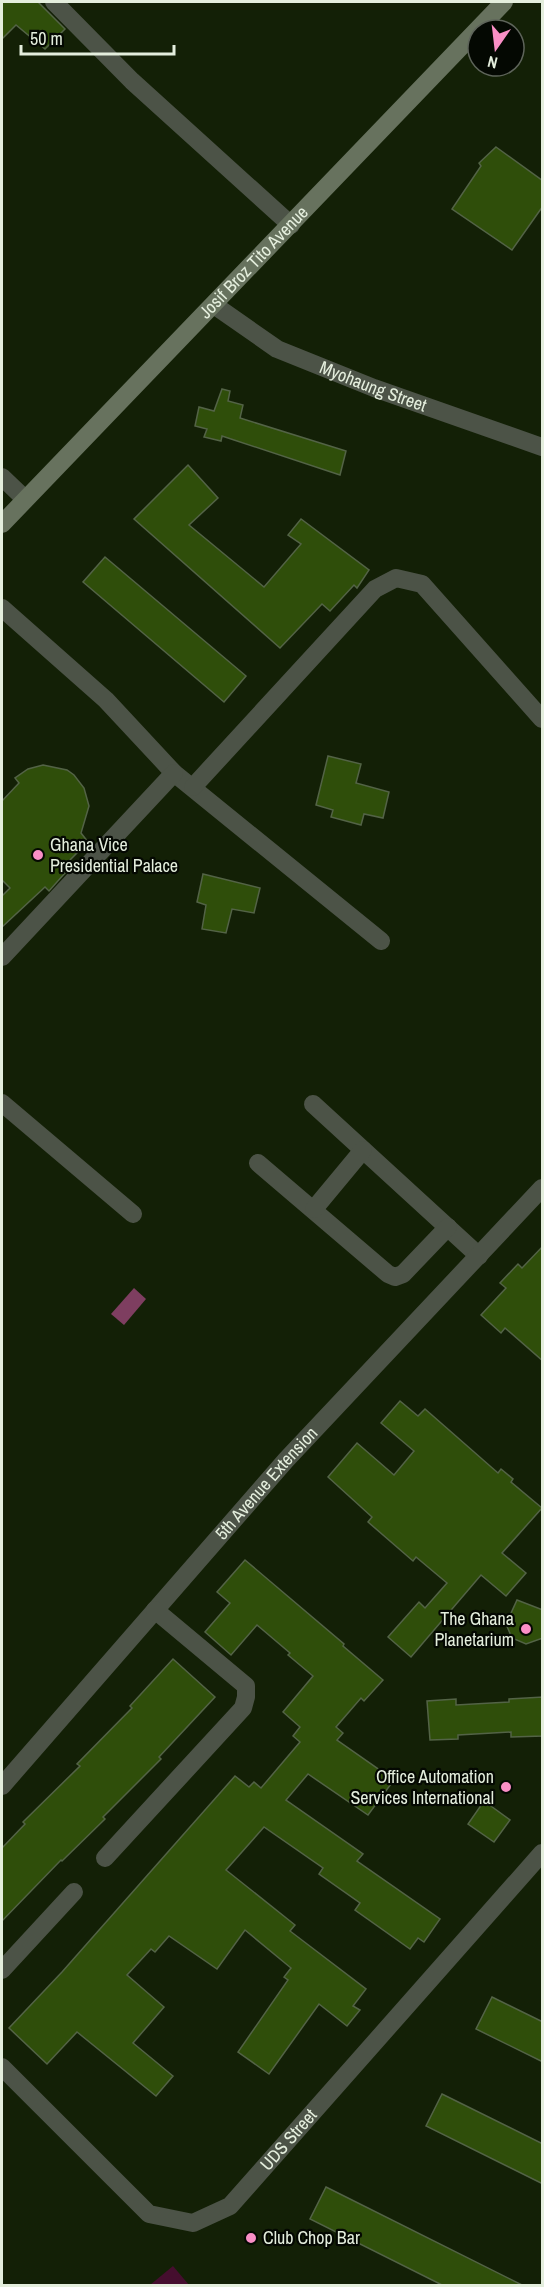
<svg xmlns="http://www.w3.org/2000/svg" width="544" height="2287" font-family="'Archivo Narrow',sans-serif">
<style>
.green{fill:#450e2e}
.water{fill:#7e3e60}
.building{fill:#2f4e0a;stroke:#536346;stroke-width:1.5}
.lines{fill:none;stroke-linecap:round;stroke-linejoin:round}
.street{stroke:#4c5347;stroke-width:18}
.secondary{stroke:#67725e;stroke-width:18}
.poi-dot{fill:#fa8fc6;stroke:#040802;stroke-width:2}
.labels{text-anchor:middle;stroke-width:4.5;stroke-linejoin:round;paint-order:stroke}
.street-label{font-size:18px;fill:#e4eedd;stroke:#040802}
.poi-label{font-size:18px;fill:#e4eedd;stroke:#040802;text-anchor:start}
</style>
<rect width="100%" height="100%" fill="#132006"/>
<polygon class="green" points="173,2266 189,2285 150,2285"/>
<polygon class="water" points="134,1288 146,1299 124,1325 111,1314"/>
<g class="building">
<polygon points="2,2 38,2 65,29 45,49 16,25 2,39"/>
<polygon points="496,147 543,181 543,206 512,250 452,209 481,166 479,163"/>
<polygon points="222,389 230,391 228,401 243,405 240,418 346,451 340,475 222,436 221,441 204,437 207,429 195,426 199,407 214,411"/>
<polygon points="188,465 218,498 189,525 264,587 301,544 288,535 301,519 369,570 357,588 354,585 330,611 322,604 280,648 134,519"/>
<polygon points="105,557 246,676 224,702 83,582"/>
<polygon points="328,756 361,764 356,783 389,792 383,818 364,814 361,825 331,817 333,810 316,805"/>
<polygon points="43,765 67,770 74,775 84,788 89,806 81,833 88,842 61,869 65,873 49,891 45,887 2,927 2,896 10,888 2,880 2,801 19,783 15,778 28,769"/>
<polygon points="203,874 260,888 254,913 232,909 226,933 202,929 206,905 197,902"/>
<polygon points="543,1246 543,1361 505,1328 501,1333 481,1315 506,1288 500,1283 518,1264 522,1268"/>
<polygon points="400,1401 418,1416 425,1409 498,1473 501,1469 513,1479 511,1482 542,1508 502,1553 526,1573 506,1596 481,1575 411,1657 388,1637 419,1602 425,1608 447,1583 416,1557 413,1561 368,1522 372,1517 328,1477 357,1443 394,1475 414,1451 381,1423"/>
<polygon points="245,1560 344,1644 343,1646 383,1680 364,1701 361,1698 336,1727 343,1733 337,1740 394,1780 368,1815 308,1774 286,1800 363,1854 357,1861 440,1919 424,1942 418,1938 410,1949 355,1910 360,1903 319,1874 323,1868 264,1827 226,1870 295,1925 290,1931 366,1989 353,2006 360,2010 347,2026 319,2004 269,2074 238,2052 288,1980 284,1977 291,1968 245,1930 217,1969 169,1936 155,1952 151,1949 127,1975 164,2007 133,2043 173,2076 156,2096 77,2032 47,2064 9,2028 62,1972 235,1776 249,1787 254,1782 261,1788 300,1742 293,1736 300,1727 283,1712 313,1676 288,1655 290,1653 257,1625 231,1655 205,1632 230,1603 217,1592"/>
<polygon points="517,1600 543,1610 543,1638 526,1644 512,1638 506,1624"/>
<polygon points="173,1659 215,1697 159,1757 161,1759 103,1817 105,1819 62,1861 61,1860 2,1921 2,1848 25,1824 23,1822 80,1766 77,1764 132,1708 130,1706"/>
<polygon points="543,1697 543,1736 511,1737 511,1732 458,1735 458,1739 430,1740 427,1701 456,1699 456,1705 509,1702 509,1699"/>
<polygon points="484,1801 510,1820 494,1842 468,1824"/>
<polygon points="492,1997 543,2022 543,2062 476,2029"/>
<polygon points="442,2094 543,2144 543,2184 426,2126"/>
<polygon points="326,2187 524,2286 444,2286 310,2219"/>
</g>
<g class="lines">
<g class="street">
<polyline points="54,2 132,81 291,225"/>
<path id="s1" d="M 214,305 L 277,349 L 374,388 L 542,447"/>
<polyline points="2,477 25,499"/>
<polyline points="2,608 106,700 174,773 381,941"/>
<polyline points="193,787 375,589 396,578 422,584 542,719"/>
<polyline points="2,957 174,773"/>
<polyline points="2,1103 133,1214"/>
<polyline points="313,1104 479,1256"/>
<polyline points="258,1163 388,1274 395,1277 403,1274 448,1227"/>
<polyline points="314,1209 363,1150"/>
<path id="s2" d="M 2,1786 L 286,1460 L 542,1188"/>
<polyline points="105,1858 243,1708 246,1697 246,1686 155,1610"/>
<polyline points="2,1970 74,1892"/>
<path id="s3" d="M 2,2067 L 149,2214 L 193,2223 L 230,2206 L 542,1853"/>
</g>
<path class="secondary" id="s4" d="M 2,524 L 504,2"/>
</g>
<g class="poi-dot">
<circle cx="38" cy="855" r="6"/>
<circle cx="526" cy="1629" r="6"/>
<circle cx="506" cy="1787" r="6"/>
<circle cx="251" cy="2238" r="6"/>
</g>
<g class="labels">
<g class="street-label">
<text dy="6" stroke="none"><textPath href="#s4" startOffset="363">Josif Broz Tito Avenue</textPath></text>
<text dy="6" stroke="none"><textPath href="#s1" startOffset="180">Myohaung Street</textPath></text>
<text dy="6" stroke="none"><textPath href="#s2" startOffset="402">5th Avenue Extension</textPath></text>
<text dy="6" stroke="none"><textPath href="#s3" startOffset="382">UDS Street</textPath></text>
</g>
<g class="poi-label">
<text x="50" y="851">Ghana Vice<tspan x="50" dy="21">Presidential Palace</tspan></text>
<text x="514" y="1625" text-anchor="end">The Ghana<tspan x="514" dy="21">Planetarium</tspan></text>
<text x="494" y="1783" text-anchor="end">Office Automation<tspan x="494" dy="21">Services International</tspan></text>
<text x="263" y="2244">Club Chop Bar</text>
</g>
</g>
<rect width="544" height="2287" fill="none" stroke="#e4eedd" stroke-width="6"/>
<g transform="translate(496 48) rotate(194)"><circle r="28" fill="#040802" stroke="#5e645a" stroke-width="1.5"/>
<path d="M0-4.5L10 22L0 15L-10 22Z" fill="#fa8fc6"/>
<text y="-9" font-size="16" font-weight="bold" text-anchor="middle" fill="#e4eedd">N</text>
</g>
<path d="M21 45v9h153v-9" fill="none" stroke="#e4eedd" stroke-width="3"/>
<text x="30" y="45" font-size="18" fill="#e4eedd" stroke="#040802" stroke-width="4.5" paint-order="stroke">50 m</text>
</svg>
